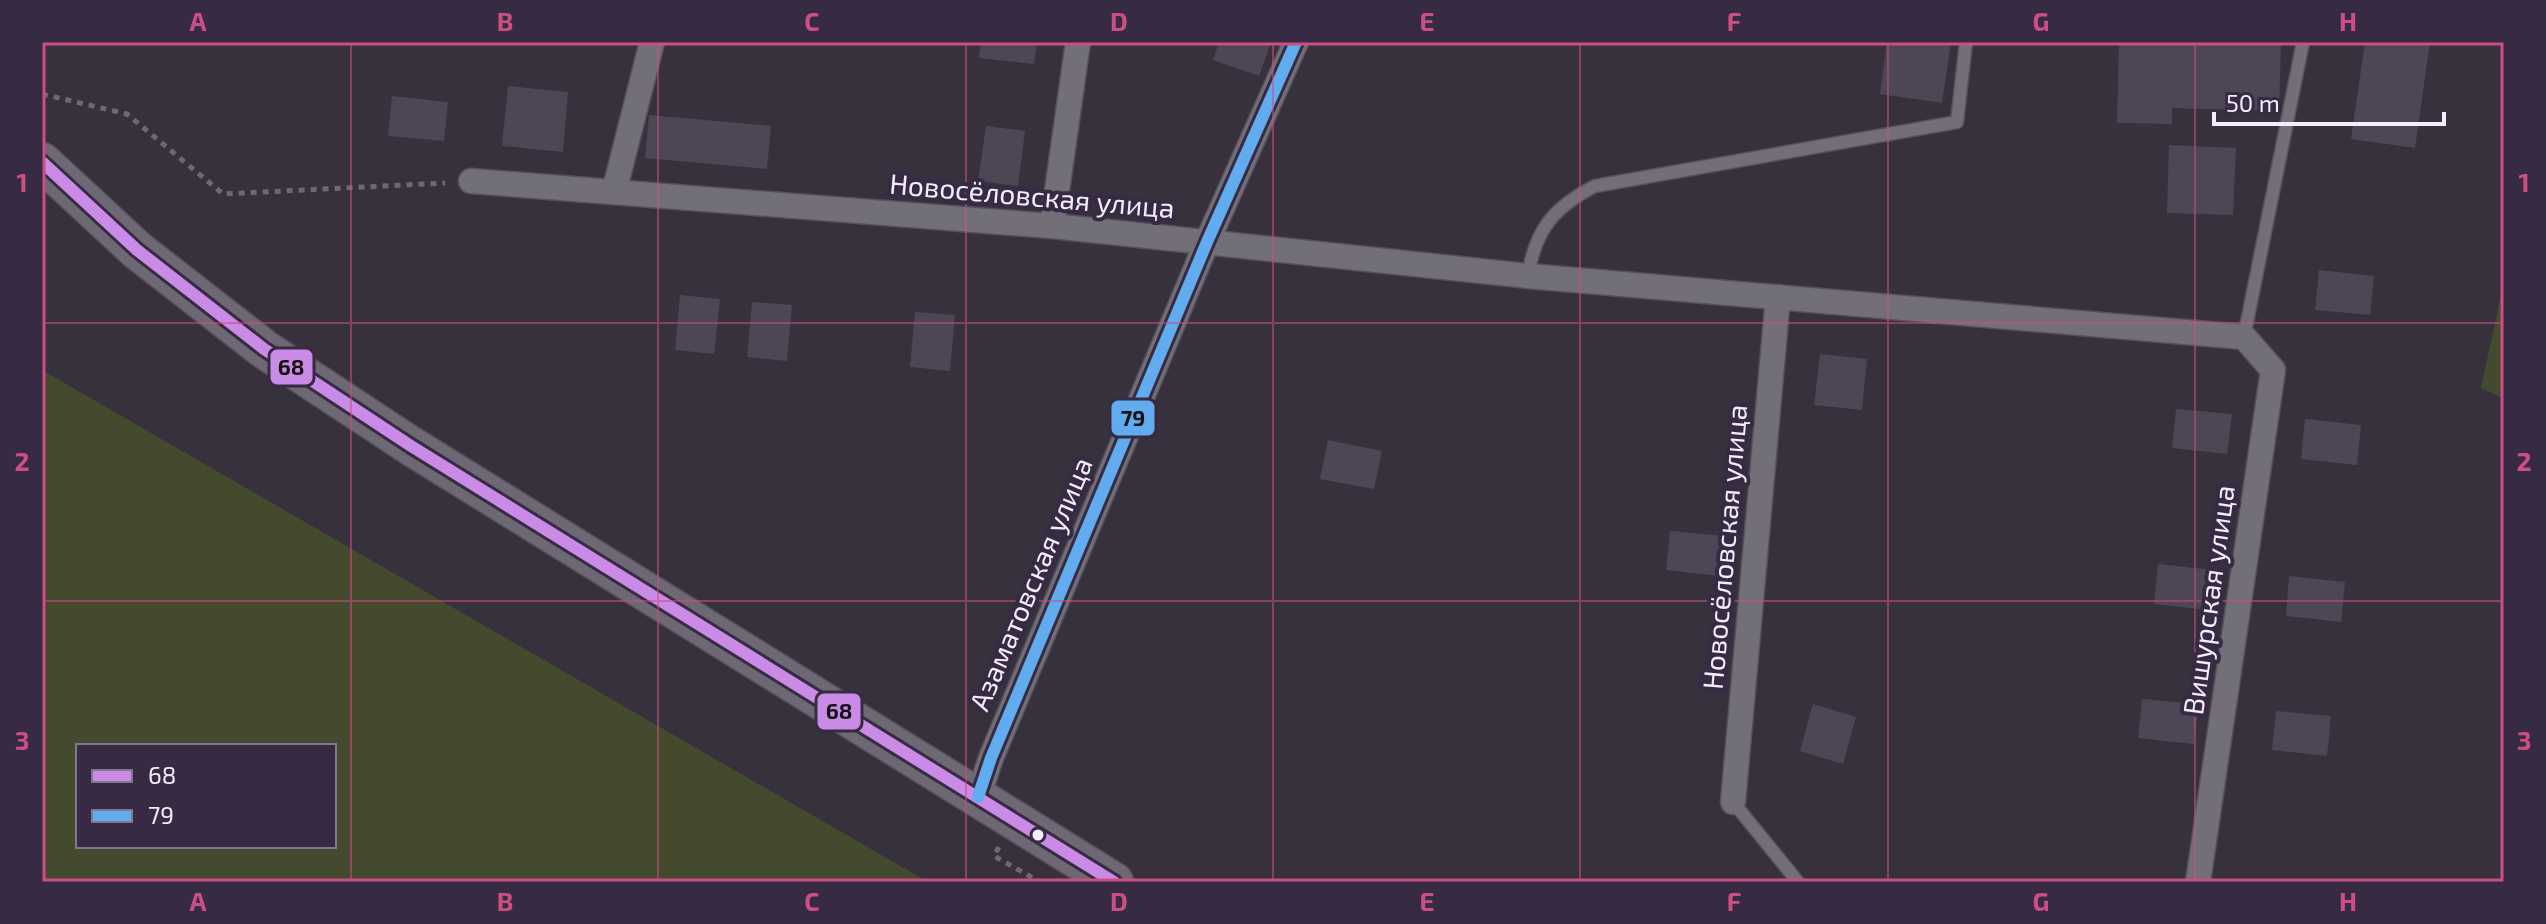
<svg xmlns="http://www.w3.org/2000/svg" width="2546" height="924" font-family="'Exo 2',sans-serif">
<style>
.green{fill:#444a2d;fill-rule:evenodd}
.building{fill:#4d4654}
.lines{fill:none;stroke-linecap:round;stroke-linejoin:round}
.service-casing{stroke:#55505b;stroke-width:15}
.minor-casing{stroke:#55505b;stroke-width:27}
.primary-casing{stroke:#55505b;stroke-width:41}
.path{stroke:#6d6872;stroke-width:5;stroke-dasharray:6 6;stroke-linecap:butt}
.service{stroke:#736f79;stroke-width:12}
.minor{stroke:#736f79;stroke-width:24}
.primary{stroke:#6d6874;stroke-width:38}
.bus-1-casing{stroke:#362b43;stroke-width:18}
.bus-2-casing{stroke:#362b43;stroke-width:18}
.bus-1{stroke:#ca8be6;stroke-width:12}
.bus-2{stroke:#60acee;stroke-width:12}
.grid{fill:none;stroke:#ce4d83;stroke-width:2;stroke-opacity:0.55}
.bus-dot{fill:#f3ecfb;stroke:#362b43;stroke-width:3}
.labels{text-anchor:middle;stroke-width:8;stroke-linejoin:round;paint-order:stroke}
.street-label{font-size:28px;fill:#f3ecfb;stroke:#362b43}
.line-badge{stroke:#362b43;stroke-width:3}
.pale-badge-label{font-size:22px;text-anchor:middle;font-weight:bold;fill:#111}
.neatline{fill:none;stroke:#ce4d83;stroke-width:3}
.grid-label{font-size:26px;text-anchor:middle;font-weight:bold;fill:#ce4d83}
</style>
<rect width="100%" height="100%" fill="#37313d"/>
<g class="green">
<polygon points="2504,281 2504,399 2481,388"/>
<path d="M 42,370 L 928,882 L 42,882 ZM 78,746 L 334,746 L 334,846 L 78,846 Z"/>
</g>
<g class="building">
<polygon points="981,42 1037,42 1034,64 979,58"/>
<polygon points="1219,42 1271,42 1259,76 1213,60"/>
<polygon points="1887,42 1951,42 1942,103 1880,94"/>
<polygon points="2119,42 2281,42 2279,111 2172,108 2172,124 2117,123"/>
<polygon points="2365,42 2430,42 2415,148 2351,139"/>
<polygon points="508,86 568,92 563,152 502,146"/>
<polygon points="392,96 448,102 444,141 388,136"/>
<polygon points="649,115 771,126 767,169 645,158"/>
<polygon points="986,126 1025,131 1018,186 978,181"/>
<polygon points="2169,145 2236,148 2233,215 2167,213"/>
<polygon points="2319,270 2374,276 2370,315 2315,310"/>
<polygon points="680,295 720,299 714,354 675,350"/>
<polygon points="752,302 792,305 787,361 747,357"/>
<polygon points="915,312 955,315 950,371 910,367"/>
<polygon points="1820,354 1867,359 1862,410 1814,405"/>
<polygon points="2176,409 2232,414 2227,454 2172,448"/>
<polygon points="2305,419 2361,425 2357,465 2301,459"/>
<polygon points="1328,440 1382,451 1374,489 1320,479"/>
<polygon points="1670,531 1725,536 1721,576 1666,570"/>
<polygon points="2158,564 2213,570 2209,610 2154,604"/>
<polygon points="2289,576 2345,582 2341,622 2286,616"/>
<polygon points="2142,699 2198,704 2194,744 2138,738"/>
<polygon points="1813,704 1856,717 1843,764 1800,751"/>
<polygon points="2276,711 2331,716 2327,756 2272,750"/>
</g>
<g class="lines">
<defs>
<g id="service">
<path d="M 1528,276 C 1535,230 1554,207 1595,186 L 1957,122 L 1966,42"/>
<polyline points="2244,337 2303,42"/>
<polyline points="1733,802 1798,882"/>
</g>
<g id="minor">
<polyline points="471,181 1052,226 1528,276 2244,337 2273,370 2198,882"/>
<polyline points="614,192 652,42"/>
<polyline points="1052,226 1078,42"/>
<polyline points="978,797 991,758 1207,242 1296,42"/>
<polyline points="1733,802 1778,297"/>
</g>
<polyline id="primary" points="42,162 137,250 264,349 411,446 1114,882"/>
</defs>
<use href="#service" class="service-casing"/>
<use href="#minor" class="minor-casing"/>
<use href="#primary" class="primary-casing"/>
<g class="path">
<polyline points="42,94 127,114 223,194 445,183"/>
<polyline points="999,847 994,856 1040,882"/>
</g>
<use href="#service" class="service"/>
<use href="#minor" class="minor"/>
<use href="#primary" class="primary"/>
<defs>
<polyline id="bus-1" points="42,162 137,250 264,349 411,446 1114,882"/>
<polyline id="bus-2" points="978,797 991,758 1207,242 1296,42"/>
</defs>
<use href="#bus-1" class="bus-1-casing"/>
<use href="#bus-2" class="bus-2-casing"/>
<use href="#bus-1" class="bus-1"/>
<use href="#bus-2" class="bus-2"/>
</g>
<path class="grid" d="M 351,42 L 351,882M 658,42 L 658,882M 966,42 L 966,882M 1273,42 L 1273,882M 1580,42 L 1580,882M 1888,42 L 1888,882M 2195,42 L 2195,882M 42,323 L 2504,323M 42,601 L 2504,601"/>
<circle class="bus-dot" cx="1038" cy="835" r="7"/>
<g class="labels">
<g class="street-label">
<text transform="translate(1032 196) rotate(5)" y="10">Новосёловская улица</text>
<text transform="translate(1725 547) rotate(-85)" y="10">Новосёловская улица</text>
<text transform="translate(1031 584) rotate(-67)" y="10">Азаматовская улица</text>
<text transform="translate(2209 600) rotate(-82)" y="10">Вишурская улица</text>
</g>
</g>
<g class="line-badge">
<rect x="269" y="348" width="45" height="38" rx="8" fill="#ca8be6"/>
<rect x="1110" y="399" width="46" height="38" rx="8" fill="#60acee"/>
<rect x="816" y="692" width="46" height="39" rx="8" fill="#ca8be6"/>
</g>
<g class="pale-badge-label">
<text x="291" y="375">68</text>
<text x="1133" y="426">79</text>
<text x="839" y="719">68</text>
</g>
<rect width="2546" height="924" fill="none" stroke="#362b43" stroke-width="88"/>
<rect x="76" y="744" width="260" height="104" fill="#362b43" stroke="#82788d" stroke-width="2"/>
<rect x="92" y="770" width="40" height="12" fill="#ca8be6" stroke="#82788d" stroke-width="2"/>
<text x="148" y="784" font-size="24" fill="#f3ecfb">68</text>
<rect x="92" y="810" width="40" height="12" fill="#60acee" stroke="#82788d" stroke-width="2"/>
<text x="148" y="824" font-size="24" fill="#f3ecfb">79</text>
<path d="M2214 112v12h230v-12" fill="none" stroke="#f3ecfb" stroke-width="4"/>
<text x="2226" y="112" font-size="24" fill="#f3ecfb" stroke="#362b43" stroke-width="6" paint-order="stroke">50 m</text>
<rect x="44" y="44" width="2458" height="836" class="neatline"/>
<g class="grid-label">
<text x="198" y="31">A</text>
<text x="505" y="31">B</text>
<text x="812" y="31">C</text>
<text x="1119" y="31">D</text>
<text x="1427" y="31">E</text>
<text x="1734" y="31">F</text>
<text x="2041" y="31">G</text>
<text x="2348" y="31">H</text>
<text x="22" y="192">1</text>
<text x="2524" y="192">1</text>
<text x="22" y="471">2</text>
<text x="2524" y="471">2</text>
<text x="22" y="750">3</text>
<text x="2524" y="750">3</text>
<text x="198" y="911">A</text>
<text x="505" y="911">B</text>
<text x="812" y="911">C</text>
<text x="1119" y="911">D</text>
<text x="1427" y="911">E</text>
<text x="1734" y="911">F</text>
<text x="2041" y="911">G</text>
<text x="2348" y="911">H</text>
</g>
</svg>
